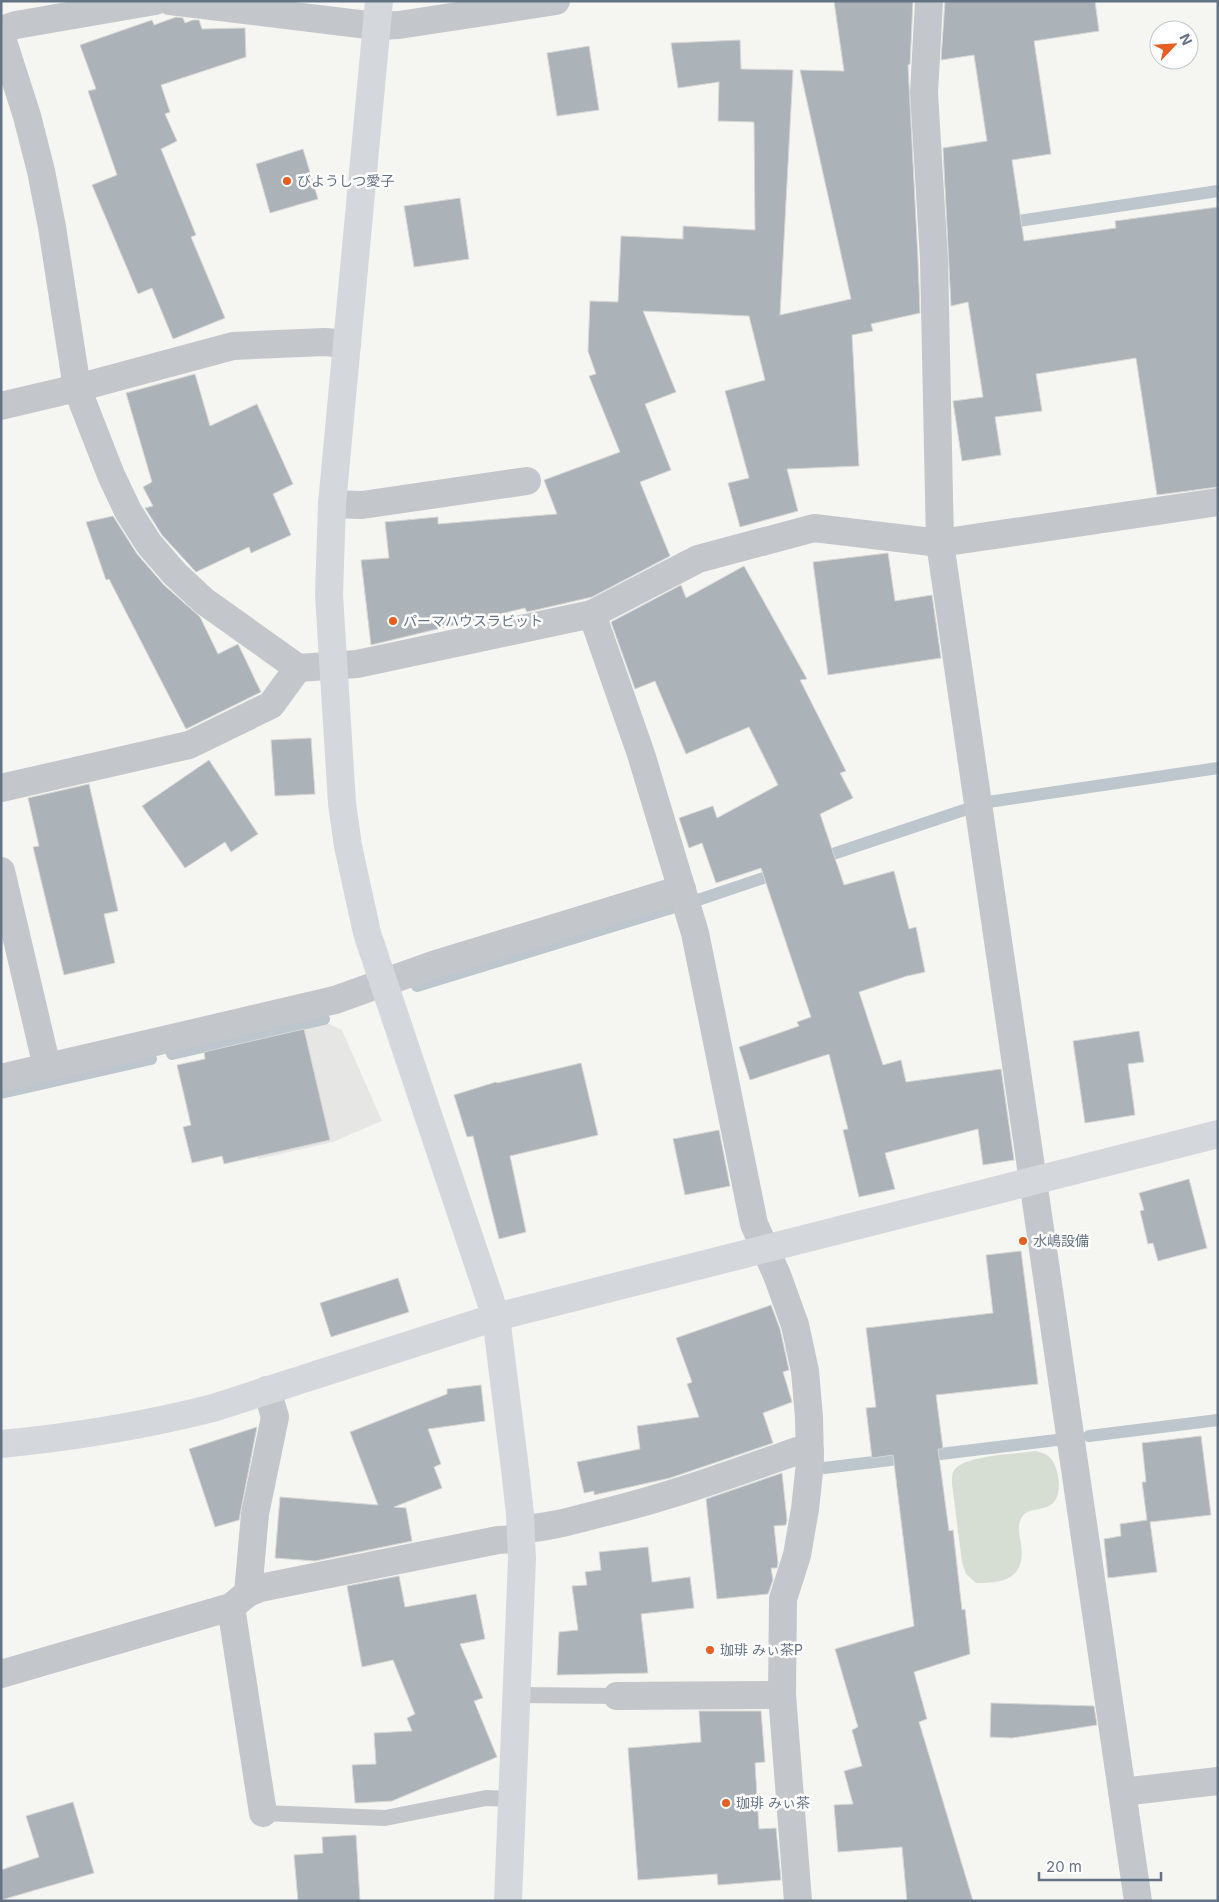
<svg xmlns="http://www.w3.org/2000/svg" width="1219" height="1902" font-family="Inter,'Noto Sans JP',sans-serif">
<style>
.built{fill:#e6e7e5}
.green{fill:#d6ddd3}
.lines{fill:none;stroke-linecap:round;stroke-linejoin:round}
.stream{stroke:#bcc6cc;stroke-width:12}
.building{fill:#abb2b8;stroke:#d7d7d5}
.lane{stroke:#c3c6ca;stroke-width:16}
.street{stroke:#c3c6ca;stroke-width:28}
.secondary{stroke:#d4d8dc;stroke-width:28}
.poi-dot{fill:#e75f20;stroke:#fff;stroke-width:2}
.labels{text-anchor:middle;stroke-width:5;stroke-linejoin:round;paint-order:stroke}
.poi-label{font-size:14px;fill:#647384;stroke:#fff;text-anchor:start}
</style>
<rect width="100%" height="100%" fill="#f5f6f2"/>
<polygon class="built" points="325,1022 342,1030 382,1121 333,1142 258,1159 231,1043"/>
<path class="green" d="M 1036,1451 C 1039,1452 1044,1453 1047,1455 C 1059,1463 1064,1494 1052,1504 C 1042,1512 1025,1506 1020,1521 C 1017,1528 1020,1536 1021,1544 C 1026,1578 1005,1583 976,1583 L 966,1574 L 962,1562 L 952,1484 C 952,1480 952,1475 953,1472 C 961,1455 1018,1454 1036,1451 Z"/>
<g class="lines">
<g class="stream">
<polyline points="1005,223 1218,191"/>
<polyline points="988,802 1218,768"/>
<polyline points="818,859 973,807"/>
<polyline points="695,901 781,872"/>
<polyline points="417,986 678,906"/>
<polyline points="172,1054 324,1019"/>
<polyline points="1,1093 151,1059"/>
<polyline points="1089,1436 1218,1420"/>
<polyline points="824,1468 1065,1439"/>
</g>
</g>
<g class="building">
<polygon points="834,1 913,1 910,64 908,65 918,260 920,313 871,324 873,331 852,335 859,466 787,469 798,511 740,527 728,483 749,478 725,391 765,380 749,316 643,311 676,392 645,404 671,470 640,482 670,556 592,597 527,612 525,608 371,645 361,560 389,558 385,522 438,517 438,524 557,514 544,480 620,452 589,376 596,374 588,351 590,301 618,302 621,236 683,239 683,226 755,230 754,122 718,121 719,82 678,88 671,43 740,40 741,69 793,70 780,315 851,299 800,70 844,71"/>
<polygon points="945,1 1095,1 1099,31 1034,41 1051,154 1012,160 1024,241 1116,228 1115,221 1218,207 1218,487 1157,495 1136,358 1036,374 1042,411 995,417 1001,455 962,461 953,401 983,397 968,302 951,306 943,148 987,141 974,55 941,60"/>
<polygon points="176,17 183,18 185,23 193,20 199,20 202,29 245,28 246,57 161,85 170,112 165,114 177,141 161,149 196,235 191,237 225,318 173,339 152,288 138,294 92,185 117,175 88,91 96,89 80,45 152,20 154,25"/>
<polygon points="589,46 599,110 557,116 547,53"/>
<polygon points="303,149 318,199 270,213 256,164"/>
<polygon points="460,198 469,259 414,267 404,206"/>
<polygon points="195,374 210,426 257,404 293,484 273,494 291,535 251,553 249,547 196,572 162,535 145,508 153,506 143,487 152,482 126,393"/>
<polygon points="113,516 137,554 164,585 200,617 218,654 238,644 261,692 186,729 109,579 106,580 86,522"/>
<polygon points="888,553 895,601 932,595 941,658 828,675 813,562"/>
<polygon points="744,566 807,679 800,680 846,771 840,773 853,798 820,814 844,885 894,871 909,929 916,927 925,972 907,976 859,992 883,1065 901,1060 906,1082 1001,1069 1014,1160 983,1165 978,1129 885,1153 895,1189 859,1197 843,1130 848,1129 829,1054 750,1080 739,1047 799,1026 797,1022 811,1017 761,868 716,883 702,843 689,848 679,818 713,806 717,818 778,785 749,727 686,754 655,681 635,689 611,622 681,585 686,598"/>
<polygon points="311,738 315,794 275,796 271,740"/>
<polygon points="209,760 258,834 231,852 225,842 185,868 142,806"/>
<polygon points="89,784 118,911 104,914 115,963 64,975 33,847 39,846 28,798"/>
<polygon points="304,1029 330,1140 224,1164 222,1156 192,1163 183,1127 191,1125 177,1065 205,1059 204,1052"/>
<polygon points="1139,1031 1144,1062 1128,1064 1135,1115 1085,1123 1073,1041"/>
<polygon points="581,1063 598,1135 510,1156 526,1232 499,1239 473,1136 467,1137 454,1095 496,1082 497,1083"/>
<polygon points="719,1130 730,1186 685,1195 673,1139"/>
<polygon points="1189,1179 1207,1248 1158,1261 1153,1243 1148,1244 1140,1211 1144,1210 1139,1193"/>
<polygon points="1021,1251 1038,1384 936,1395 943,1449 938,1449 949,1531 953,1530 962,1610 965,1609 970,1654 914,1672 927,1719 919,1722 973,1901 907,1901 902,1847 838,1852 834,1805 853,1804 844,1771 862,1766 852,1730 858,1727 835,1649 914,1626 893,1455 872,1458 866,1408 876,1407 866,1328 993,1313 986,1255"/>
<polygon points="398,1278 409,1312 331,1337 320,1303"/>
<polygon points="771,1305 780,1329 789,1370 783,1372 792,1402 763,1413 773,1443 670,1478 594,1495 594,1491 584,1493 577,1462 640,1449 637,1426 699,1417 687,1384 692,1382 676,1338"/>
<polygon points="481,1385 485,1421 428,1429 441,1464 434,1467 442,1488 394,1507 406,1508 412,1541 315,1561 275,1558 280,1497 378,1505 350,1432 447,1394 447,1389"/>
<polygon points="257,1427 239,1520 215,1527 189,1449"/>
<polygon points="1201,1436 1211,1515 1150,1522 1157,1572 1108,1578 1104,1539 1121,1536 1120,1524 1147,1520 1142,1482 1146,1482 1142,1443"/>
<polygon points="782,1473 787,1520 786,1525 774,1526 778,1563 777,1568 771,1568 773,1580 768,1594 717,1599 706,1499"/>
<polygon points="648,1547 652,1582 690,1577 694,1608 641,1614 648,1673 557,1675 559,1632 578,1630 572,1586 587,1585 585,1572 601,1570 599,1552"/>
<polygon points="399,1576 405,1607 476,1594 485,1639 460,1644 483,1698 474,1701 497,1757 392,1801 355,1803 352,1765 376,1764 374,1733 412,1731 407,1718 415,1714 393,1660 362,1667 347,1586"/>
<polygon points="991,1703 1094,1706 1097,1725 1012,1738 990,1737"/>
<polygon points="699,1711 761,1711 765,1762 755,1763 759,1829 776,1828 781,1880 718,1885 717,1874 638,1880 628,1748 701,1742"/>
<polygon points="73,1802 94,1873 1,1900 1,1870 39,1857 26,1816"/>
<polygon points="356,1835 360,1901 298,1901 294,1855 323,1853 322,1837"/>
</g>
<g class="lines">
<g class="lane">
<polyline points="517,1695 617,1696"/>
<polyline points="263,1813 385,1818 486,1798 512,1799"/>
</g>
<g class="street">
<polyline points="170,1 376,26 399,25 556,1"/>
<polyline points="929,1 924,93 934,259 940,543 1138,1901"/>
<polyline points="1,30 16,25 155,1"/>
<polyline points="1,35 27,116 41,171 52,227 77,388 111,475 128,511 149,544 175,574 204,601 298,668 357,664 592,614 698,559 814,528 940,543 1218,502"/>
<polyline points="1,406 77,388 233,346 325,342 347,344"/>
<polyline points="332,504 362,505 527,481"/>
<polyline points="592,614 641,754 695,933 754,1224 777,1275 795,1325 805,1371 809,1417 810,1463 805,1509 797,1555 783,1599 782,1695 798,1901"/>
<polyline points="1,788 189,745 271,705 298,668"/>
<polyline points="1,871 47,1067"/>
<polyline points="1,1078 335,1000 433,965 682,889"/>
<path d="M 520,1529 C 548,1528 575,1520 602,1513 C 669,1497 732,1474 797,1451 L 810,1451"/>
<polyline points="248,1593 255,1514 275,1417 267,1390"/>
<polyline points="231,1607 263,1813"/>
<polyline points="1,1674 231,1607 248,1593 260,1588 498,1540 521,1539"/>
<polyline points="617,1696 782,1695"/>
<polyline points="1122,1792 1218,1781"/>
</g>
<g class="secondary">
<polyline points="379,1 332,504 329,595 342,803 348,846 367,933 381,975 496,1317 515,1469 520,1514 522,1559 508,1901"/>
<path d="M 1,1444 C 74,1437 142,1426 213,1408 L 496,1317 L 1218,1134"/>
</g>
</g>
<g class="poi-dot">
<circle cx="287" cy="181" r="5"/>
<circle cx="393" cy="621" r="5"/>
<circle cx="1023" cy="1241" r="5"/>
<circle cx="710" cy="1650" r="5"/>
<circle cx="726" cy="1803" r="5"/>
</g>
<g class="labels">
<g class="poi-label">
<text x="297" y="186">びようしつ愛子</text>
<text x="403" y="626">パーマハウスラビット</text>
<text x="1033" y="1246">水嶋設備</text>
<text x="720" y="1655">珈琲 みぃ茶P</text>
<text x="736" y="1808">珈琲 みぃ茶</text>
</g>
</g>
<rect width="1219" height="1902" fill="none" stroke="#647384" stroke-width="5"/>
<g transform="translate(1174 45) rotate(65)"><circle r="24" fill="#ffffff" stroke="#c1c7ce"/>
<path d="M0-4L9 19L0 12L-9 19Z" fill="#e75f20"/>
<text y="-8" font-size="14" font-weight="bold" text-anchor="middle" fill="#647384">N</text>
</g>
<path d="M1039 1872v8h122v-8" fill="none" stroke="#647384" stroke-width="2.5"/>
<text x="1046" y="1872" font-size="15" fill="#647384" stroke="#ffffff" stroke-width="4" paint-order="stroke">20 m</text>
</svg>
